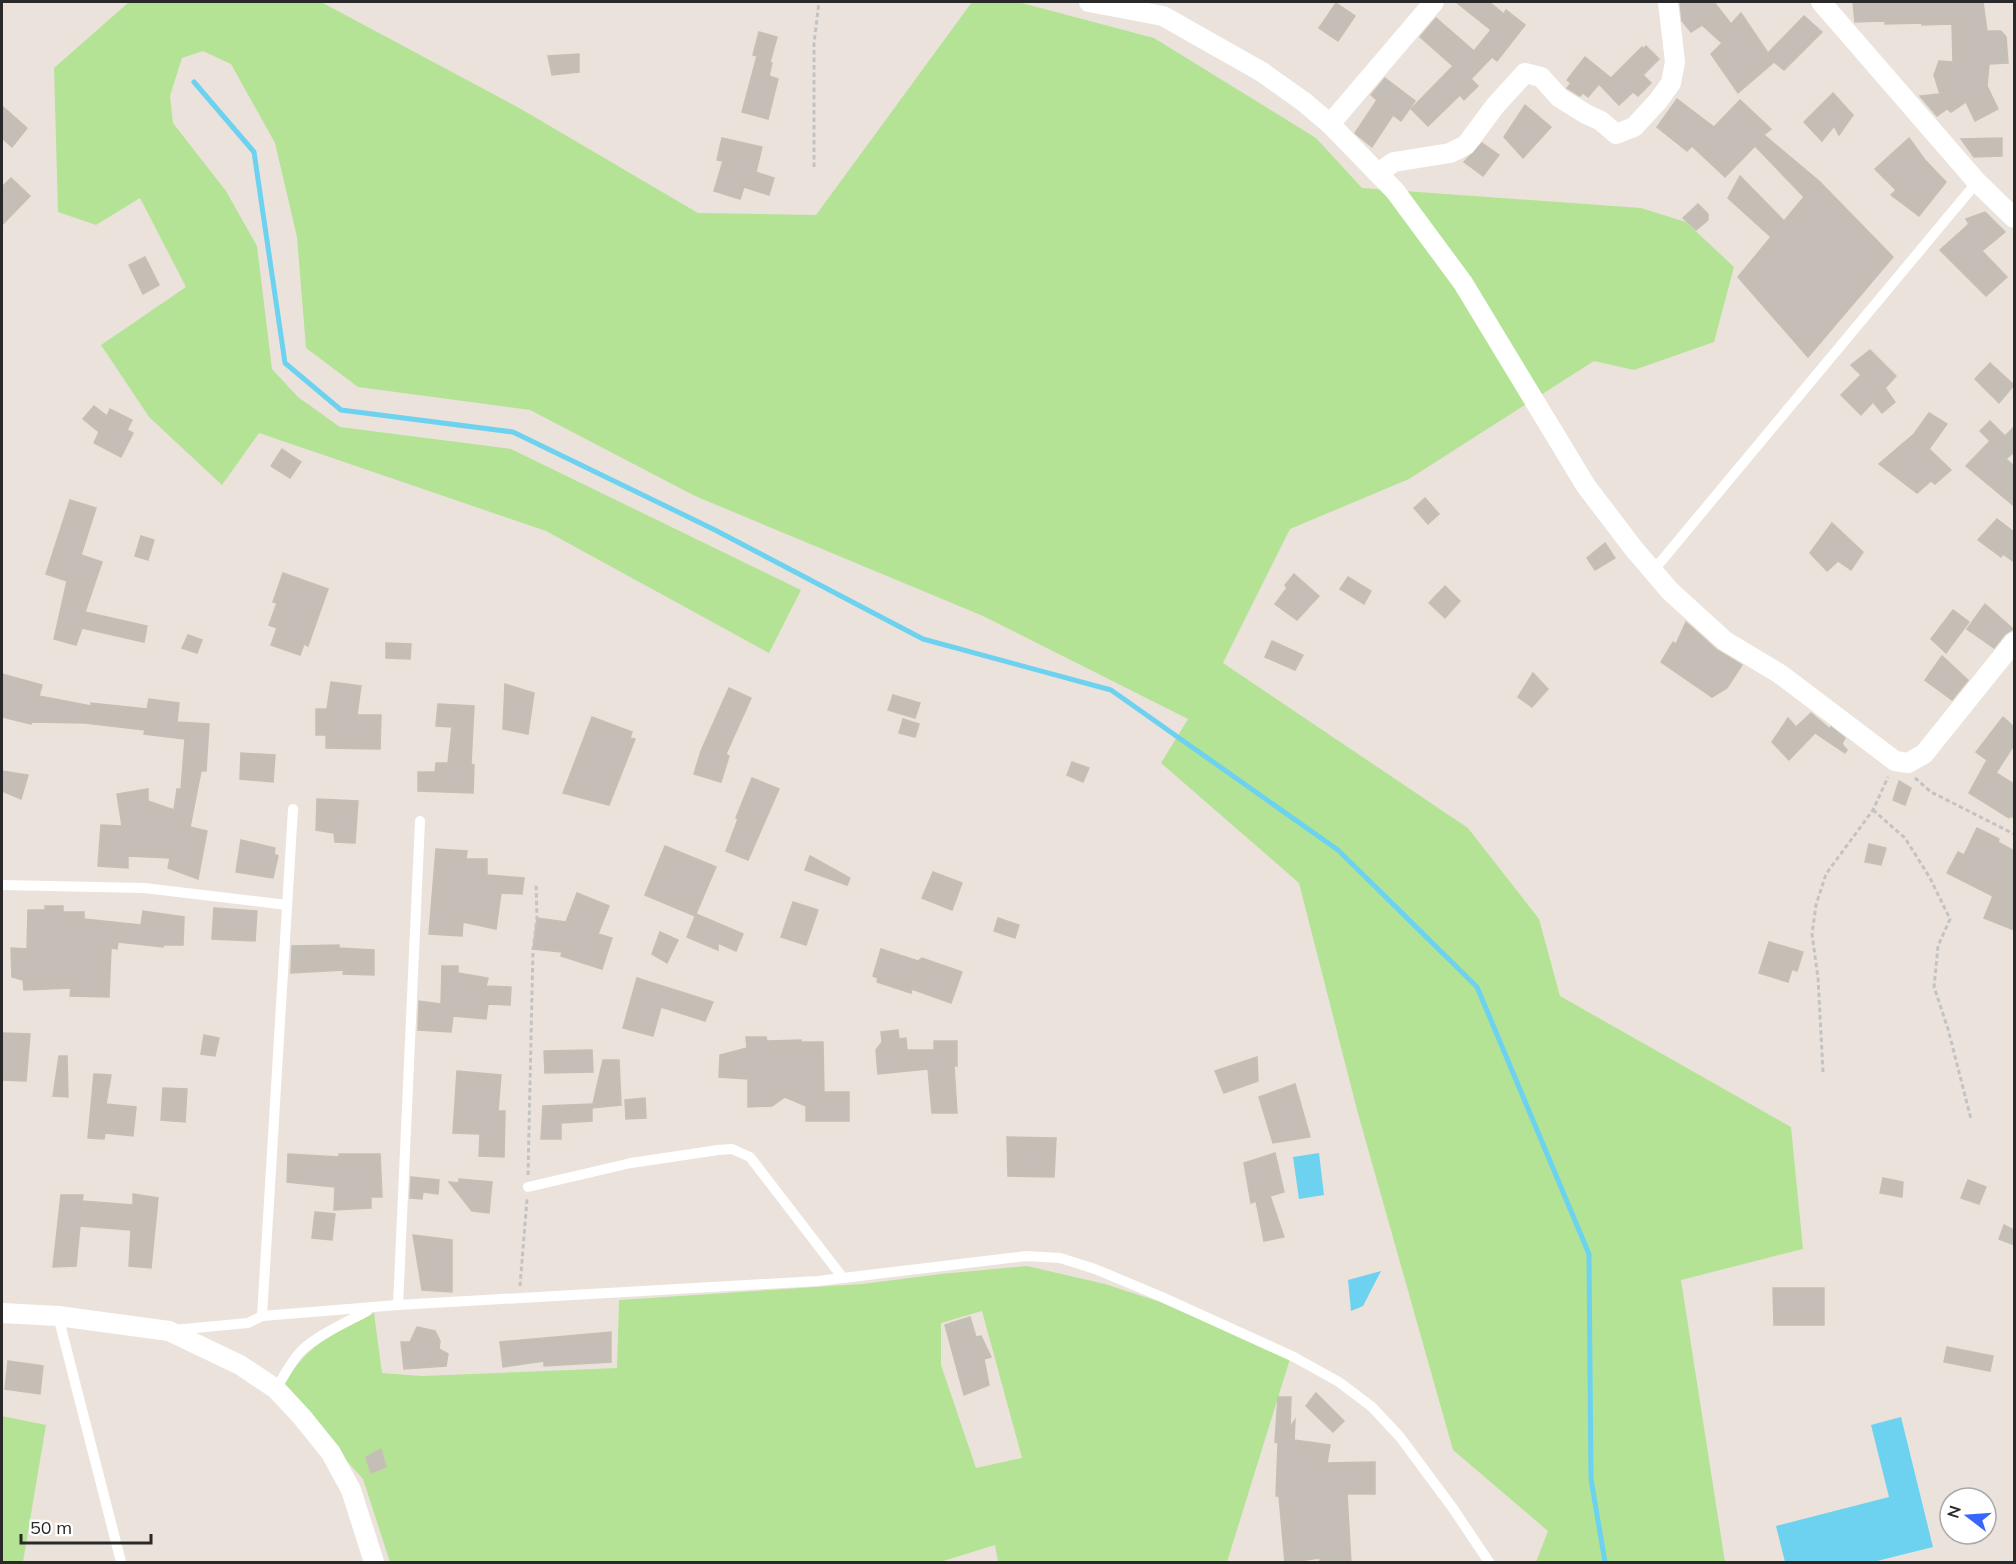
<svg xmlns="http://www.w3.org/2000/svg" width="2016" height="1564" font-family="Mulish,sans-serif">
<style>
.green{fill:#b4e396;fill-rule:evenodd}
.water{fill:#6cd2ef}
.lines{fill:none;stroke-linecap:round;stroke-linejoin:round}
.stream{stroke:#6cd2ef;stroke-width:5}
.building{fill:#c4beb6;stroke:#c7bfb4;stroke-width:1.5}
.path{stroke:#c3c3c3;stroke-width:3;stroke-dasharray:4.5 3;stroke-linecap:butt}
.service{stroke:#fff;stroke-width:10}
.minor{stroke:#fff;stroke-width:20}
</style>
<rect width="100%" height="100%" fill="#ebe3db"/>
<g class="green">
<polygon points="129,2 321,2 521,109 698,213 816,215 972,2 1018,2 1154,38 1316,138 1362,188 1641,208 1686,222 1734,267 1714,342 1634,370 1594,361 1409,479 1290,529 1223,663 1468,828 1539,919 1560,996 1791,1127 1803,1249 1681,1280 1725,1562 1536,1562 1548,1531 1453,1450 1357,1110 1299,883 1161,763 1188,719 983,616 695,496 530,410 358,387 306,348 297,237 275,143 231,64 203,51 182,58 170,96 173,123 226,191 257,246 272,369 298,397 340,427 511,449 801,590 769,653 546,531 259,433 222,485 149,417 101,345 186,287 140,198 96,225 58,212 54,68"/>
<path d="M 1027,1266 L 1105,1284 L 1160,1302 L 1290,1359 L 1227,1562 L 998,1562 L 995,1545 L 940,1562 L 390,1562 L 363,1479 L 282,1389 C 304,1345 332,1335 374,1313 L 382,1373 L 422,1376 L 617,1368 L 619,1300 L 862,1284 L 941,1274 ZM 982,1311 L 1022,1458 L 976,1468 L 941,1365 L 941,1323 Z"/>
<polygon points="2,1416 46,1425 23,1562 2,1562"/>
</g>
<g class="water">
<polygon points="1319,1153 1324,1195 1299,1199 1293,1157"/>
<polygon points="1381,1271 1363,1306 1351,1311 1348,1280"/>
<polygon points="1901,1417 1933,1547 1873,1562 1785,1562 1776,1526 1889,1497 1871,1425"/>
</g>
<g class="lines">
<polyline class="stream" points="194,82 254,152 285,363 341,410 513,432 715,530 923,639 1111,690 1338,850 1477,987 1589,1254 1591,1479 1605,1562"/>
</g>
<g class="building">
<polygon points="1456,2 1489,2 1504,14 1506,10 1525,25 1497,61 1492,57 1471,79 1478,86 1464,100 1460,95 1428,126 1411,109 1453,66 1420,37 1436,18 1474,51 1491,30"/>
<polygon points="1680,2 1714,2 1731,24 1741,13 1768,53 1804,16 1822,32 1784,70 1774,62 1738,93 1711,54 1722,43 1702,25 1691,32 1682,21"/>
<polygon points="1853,2 1983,2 1987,31 2001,31 2006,37 2008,63 1989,64 1987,86 1998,109 1975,121 1966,102 1951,112 1947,109 1937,116 1920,96 1940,94 1934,75 1939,61 1953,62 1952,24 1922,25 1922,23 1885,24 1885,21 1855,22"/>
<polygon points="1336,3 1355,16 1338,41 1319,28"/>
<polygon points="759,32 777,37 770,62 772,63 769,76 778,79 768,119 742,112 757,56 753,55"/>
<polygon points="1646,46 1659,59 1643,75 1651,83 1638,96 1633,92 1619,105 1599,84 1588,97 1583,93 1580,96 1567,88 1571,83 1567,80 1585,57 1611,78 1642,47 1643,49"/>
<polygon points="579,54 579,72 552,75 548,56"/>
<polygon points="1385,78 1415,101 1401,121 1393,115 1372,147 1355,133 1377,100 1371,95"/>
<polygon points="1833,93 1853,115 1839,135 1834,126 1822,141 1804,122"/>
<polygon points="1677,99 1714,127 1740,100 1771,129 1764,135 1819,181 1893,257 1808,357 1738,277 1771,237 1728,198 1740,176 1784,221 1804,197 1755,146 1725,177 1692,146 1687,151 1657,127"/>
<polygon points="1525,105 1551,127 1523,158 1504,137"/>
<polygon points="2,106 27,128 12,147 2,138"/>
<polygon points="722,138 762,147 756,172 774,178 769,195 744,187 740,199 714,191 723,161 717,160"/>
<polygon points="1909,138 1925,160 1946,182 1919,216 1891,195 1896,190 1875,169"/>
<polygon points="2002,138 2002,156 1974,157 1961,139"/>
<polygon points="1482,143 1499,155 1483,176 1464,162"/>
<polygon points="11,178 30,196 2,225 2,187"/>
<polygon points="1698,204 1708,214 1708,220 1696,230 1683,218"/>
<polygon points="1985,212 2005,232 1982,251 2007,277 1986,296 1940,250 1969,224 1966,219"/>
<polygon points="145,257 159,285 143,294 129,265"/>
<polygon points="1870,350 1896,376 1885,388 1895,402 1882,413 1873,402 1861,415 1841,395 1861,375 1851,365"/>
<polygon points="1990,363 2014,385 1999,403 1975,379"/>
<polygon points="94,406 107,416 110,409 132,420 127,430 133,433 121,457 94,443 99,432 83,419"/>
<polygon points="1929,413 1947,424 1929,449 1951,470 1935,484 1931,481 1917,493 1879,464 1914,434"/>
<polygon points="1990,421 2005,436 2014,427 2014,452 2006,459 2014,466 2014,506 1966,466 1990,441 1980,431"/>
<polygon points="282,449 301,462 290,478 271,466"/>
<polygon points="1425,498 1439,514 1428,524 1414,508"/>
<polygon points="70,500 96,508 81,555 102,562 85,612 147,626 144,642 82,628 76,645 54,639 67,581 46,574"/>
<polygon points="1997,519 2014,532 2014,562 2003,554 2001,557 1978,540"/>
<polygon points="1832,523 1863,552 1851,570 1838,561 1827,571 1810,553"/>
<polygon points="141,536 154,540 148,560 135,556"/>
<polygon points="1605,543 1615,558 1595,570 1587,558"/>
<polygon points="283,573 328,589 308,646 304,644 300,655 271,645 277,628 269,625 277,603 273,602"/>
<polygon points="1294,574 1319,596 1297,620 1275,604 1287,588 1285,585"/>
<polygon points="1348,577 1371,591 1364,604 1340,589"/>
<polygon points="1445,586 1460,601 1445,618 1429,603"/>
<polygon points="1985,604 2013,629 2005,634 1994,648 1967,629"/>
<polygon points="1953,610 1969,622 1946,653 1931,639"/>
<polygon points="1686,622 1717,650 1742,665 1727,688 1712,697 1661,662 1673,642 1676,644"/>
<polygon points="188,635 202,640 197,653 182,648"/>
<polygon points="1272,641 1303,655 1295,670 1265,657"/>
<polygon points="386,643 411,644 410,659 386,658"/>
<polygon points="1942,656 1968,680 1952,700 1925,680"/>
<polygon points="1533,673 1548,689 1532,707 1518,697"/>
<polygon points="2,674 42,685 39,696 91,706 91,703 147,709 149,699 179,703 177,722 209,724 206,771 201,771 190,827 207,831 198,879 168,868 170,858 128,856 128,868 98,866 101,825 122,826 117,794 148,789 148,801 174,810 177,789 181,789 185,739 144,734 145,730 85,723 31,722 31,724 2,717"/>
<polygon points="331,682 361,686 357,715 381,715 380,749 326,748 326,735 316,735 316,709 327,709"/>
<polygon points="505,684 534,693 528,734 503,729"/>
<polygon points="729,688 751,698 726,754 729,756 721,782 694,774 701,751"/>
<polygon points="893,695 920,703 915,718 888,710"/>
<polygon points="438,704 474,706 471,764 474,765 473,793 418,791 418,772 435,772 436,763 448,763 452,727 436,726"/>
<polygon points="1811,713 1830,729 1831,727 1845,738 1842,744 1847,750 1845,753 1815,733 1789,760 1772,742 1788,718 1796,727"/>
<polygon points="592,717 632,732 630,738 635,739 609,805 563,793"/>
<polygon points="2003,717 2014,727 2014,745 1996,773 2014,784 2014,818 2010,816 2009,818 1969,793 1987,760 1976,752"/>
<polygon points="903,719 919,724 915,737 899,733"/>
<polygon points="241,753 275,755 273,782 240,779"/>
<polygon points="1072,762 1089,768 1083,782 1067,775"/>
<polygon points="2,771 28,775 21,799 2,791"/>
<polygon points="752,778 779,789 748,860 726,851 738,819 736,818"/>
<polygon points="1899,781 1911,788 1905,805 1893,800"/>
<polygon points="317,799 358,801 355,843 335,842 334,833 316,830"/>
<polygon points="1977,828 1999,839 1998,842 2014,851 2014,930 1984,918 1993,896 1947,873 1958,852 1964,855"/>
<polygon points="241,840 275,848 274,854 278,856 273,878 236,872"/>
<polygon points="1869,844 1886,848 1881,865 1865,862"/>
<polygon points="665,846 716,867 695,916 645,895"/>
<polygon points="436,849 467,851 466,859 487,859 487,875 524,878 522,894 501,893 496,929 463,922 462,936 429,934"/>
<polygon points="810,856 850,878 847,885 805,870"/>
<polygon points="933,872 962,883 952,910 922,898"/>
<polygon points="577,893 609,906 598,934 612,938 602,969 561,956 562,952 533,949 537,918 566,922"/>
<polygon points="793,902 818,910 806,945 781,937"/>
<polygon points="45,906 63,906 63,912 84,912 84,919 141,925 143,911 184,917 183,945 163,945 163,947 118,942 117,949 111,948 109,997 70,996 71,988 24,990 23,980 12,977 11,948 27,949 28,910 45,910"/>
<polygon points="214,908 257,911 255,941 212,939"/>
<polygon points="696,914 743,934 736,951 718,943 718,950 687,937"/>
<polygon points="998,918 1019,925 1015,938 994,931"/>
<polygon points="660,932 678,940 667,963 652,954"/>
<polygon points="1769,942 1803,952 1797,971 1792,969 1788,982 1759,973"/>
<polygon points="339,945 339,948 374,950 374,975 343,974 344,970 291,973 292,946"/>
<polygon points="881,949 918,961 922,958 962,972 951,1003 912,989 911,993 877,982 878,978 873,976"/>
<polygon points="442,966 458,966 458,973 488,978 486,986 511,987 510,1005 488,1004 486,1019 453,1016 451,1032 418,1030 419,1001 441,1004"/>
<polygon points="637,978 713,1002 705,1021 661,1007 653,1036 623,1028"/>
<polygon points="898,1030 899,1039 906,1038 907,1050 934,1050 934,1041 957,1041 957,1066 954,1066 957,1113 932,1113 928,1069 878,1074 876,1050 882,1042 881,1032"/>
<polygon points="2,1033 30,1034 26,1081 2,1080"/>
<polygon points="204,1035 219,1038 215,1056 201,1054"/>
<polygon points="746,1037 766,1037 767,1041 801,1040 801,1042 823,1042 824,1092 849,1092 849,1121 806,1121 806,1106 785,1097 772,1106 748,1107 748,1079 719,1077 720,1055 747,1048"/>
<polygon points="592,1050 593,1072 545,1073 544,1051"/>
<polygon points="59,1056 67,1056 68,1097 53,1096"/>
<polygon points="1257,1057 1258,1081 1224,1093 1215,1071"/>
<polygon points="603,1060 619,1060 621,1105 592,1108"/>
<polygon points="457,1071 501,1075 498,1111 505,1111 504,1157 479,1156 480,1134 453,1133"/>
<polygon points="94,1074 111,1075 106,1104 136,1107 133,1136 105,1133 104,1139 88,1138"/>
<polygon points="1295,1084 1310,1137 1273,1143 1259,1097"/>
<polygon points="163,1088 187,1089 185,1122 161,1120"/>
<polygon points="645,1098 646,1118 626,1119 625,1100"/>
<polygon points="592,1104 592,1121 561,1123 561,1139 541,1139 543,1106"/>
<polygon points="1007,1137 1056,1138 1054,1177 1008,1176"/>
<polygon points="1275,1153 1284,1192 1270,1196 1284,1237 1264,1241 1256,1201 1251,1203 1244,1163"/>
<polygon points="288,1154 339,1157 339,1154 380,1154 382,1197 371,1197 371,1208 334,1210 335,1187 287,1182"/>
<polygon points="411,1177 439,1180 438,1194 423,1192 422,1199 410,1198"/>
<polygon points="1883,1178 1903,1182 1902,1197 1880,1193"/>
<polygon points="459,1179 492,1182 489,1213 472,1211 449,1182 459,1183"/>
<polygon points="1968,1180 1986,1187 1979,1204 1961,1198"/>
<polygon points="133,1194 158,1198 151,1268 129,1266 131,1230 80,1226 76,1266 53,1267 61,1195 83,1195 82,1201 133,1205"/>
<polygon points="315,1212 335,1214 332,1240 312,1238"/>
<polygon points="2004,1225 2014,1230 2014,1245 1999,1239"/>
<polygon points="413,1235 452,1240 452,1292 422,1290"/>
<polygon points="1773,1288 1824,1288 1824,1325 1774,1325"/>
<polygon points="970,1317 976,1337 981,1336 991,1357 984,1359 989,1385 964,1395 945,1325"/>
<polygon points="417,1327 435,1331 440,1341 439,1349 448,1354 446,1366 404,1369 401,1342 410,1342"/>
<polygon points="611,1332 611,1362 544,1366 544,1361 503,1367 500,1342"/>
<polygon points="1947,1347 1993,1356 1990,1371 1944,1362"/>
<polygon points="8,1361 43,1366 40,1394 5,1389"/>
<polygon points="1316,1393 1344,1421 1333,1432 1306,1406"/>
<polygon points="1278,1397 1291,1397 1290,1427 1295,1420 1294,1440 1330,1445 1327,1463 1375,1462 1375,1494 1347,1494 1351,1563 1320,1563 1320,1558 1285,1563 1279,1496 1276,1496 1278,1443 1275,1442"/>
<polygon points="381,1449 386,1467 371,1473 366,1457"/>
</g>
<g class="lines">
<g class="path">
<polyline points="814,167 814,43 819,2"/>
<polyline points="1915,778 1931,792 2014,834"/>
<polyline points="1873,810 1905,838 1930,878 1950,919 1938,946 1934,987 1948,1029 1971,1119"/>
<polyline points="1823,1072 1818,978 1812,934 1816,905 1826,874 1873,810 1888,777"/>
<polyline points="528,1175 533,949 537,918 536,883"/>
<polyline points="520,1286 527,1199"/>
</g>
<g class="service">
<polyline points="1653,571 1977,182"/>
<polyline points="2,885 144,888 287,905"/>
<polyline points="528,1187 631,1163 718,1150 732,1149 750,1157 843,1278"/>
<polyline points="398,1305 420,821"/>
<polyline points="58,1316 121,1562"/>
<polyline points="262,1316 293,809"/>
<polyline points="173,1330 248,1323 262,1316 398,1305 818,1281 1026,1256 1060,1258 1095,1269 1162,1297 1294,1357 1339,1382 1372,1407 1400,1437 1452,1507 1489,1562"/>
<path d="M 276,1389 C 284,1376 291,1361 302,1350 C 320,1334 345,1323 367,1311"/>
</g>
<g class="minor">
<polyline points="1089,2 1163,16 1262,72 1304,102 1330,124 1395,191 1463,283 1586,486 1634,549 1670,591 1725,641 1780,674 1895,761 1908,763 1924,754 2014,642"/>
<polyline points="1821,2 1977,182 2014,218"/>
<polyline points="1330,124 1434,2"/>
<polyline points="1378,173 1394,162 1450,153 1466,145 1495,106 1525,73 1541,77 1560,98 1586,114 1601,121 1616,134 1634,127 1658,101 1671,83 1675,62 1668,2"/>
<polyline points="2,1313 58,1316 169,1331 240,1365 276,1389 302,1417 331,1453 351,1490 374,1562"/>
</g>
</g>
<rect width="2016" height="1564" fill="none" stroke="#292929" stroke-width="6"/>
<g transform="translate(1968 1516) rotate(287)"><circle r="28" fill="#ffffff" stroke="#a9a9a9" stroke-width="1.5"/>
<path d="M0-4.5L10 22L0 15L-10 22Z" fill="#3966fa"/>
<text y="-9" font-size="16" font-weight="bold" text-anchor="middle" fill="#292929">N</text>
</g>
<path d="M21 1534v9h130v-9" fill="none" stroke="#292929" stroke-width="3"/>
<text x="30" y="1534" font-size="18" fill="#292929" stroke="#ffffff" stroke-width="4.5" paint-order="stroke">50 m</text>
</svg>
